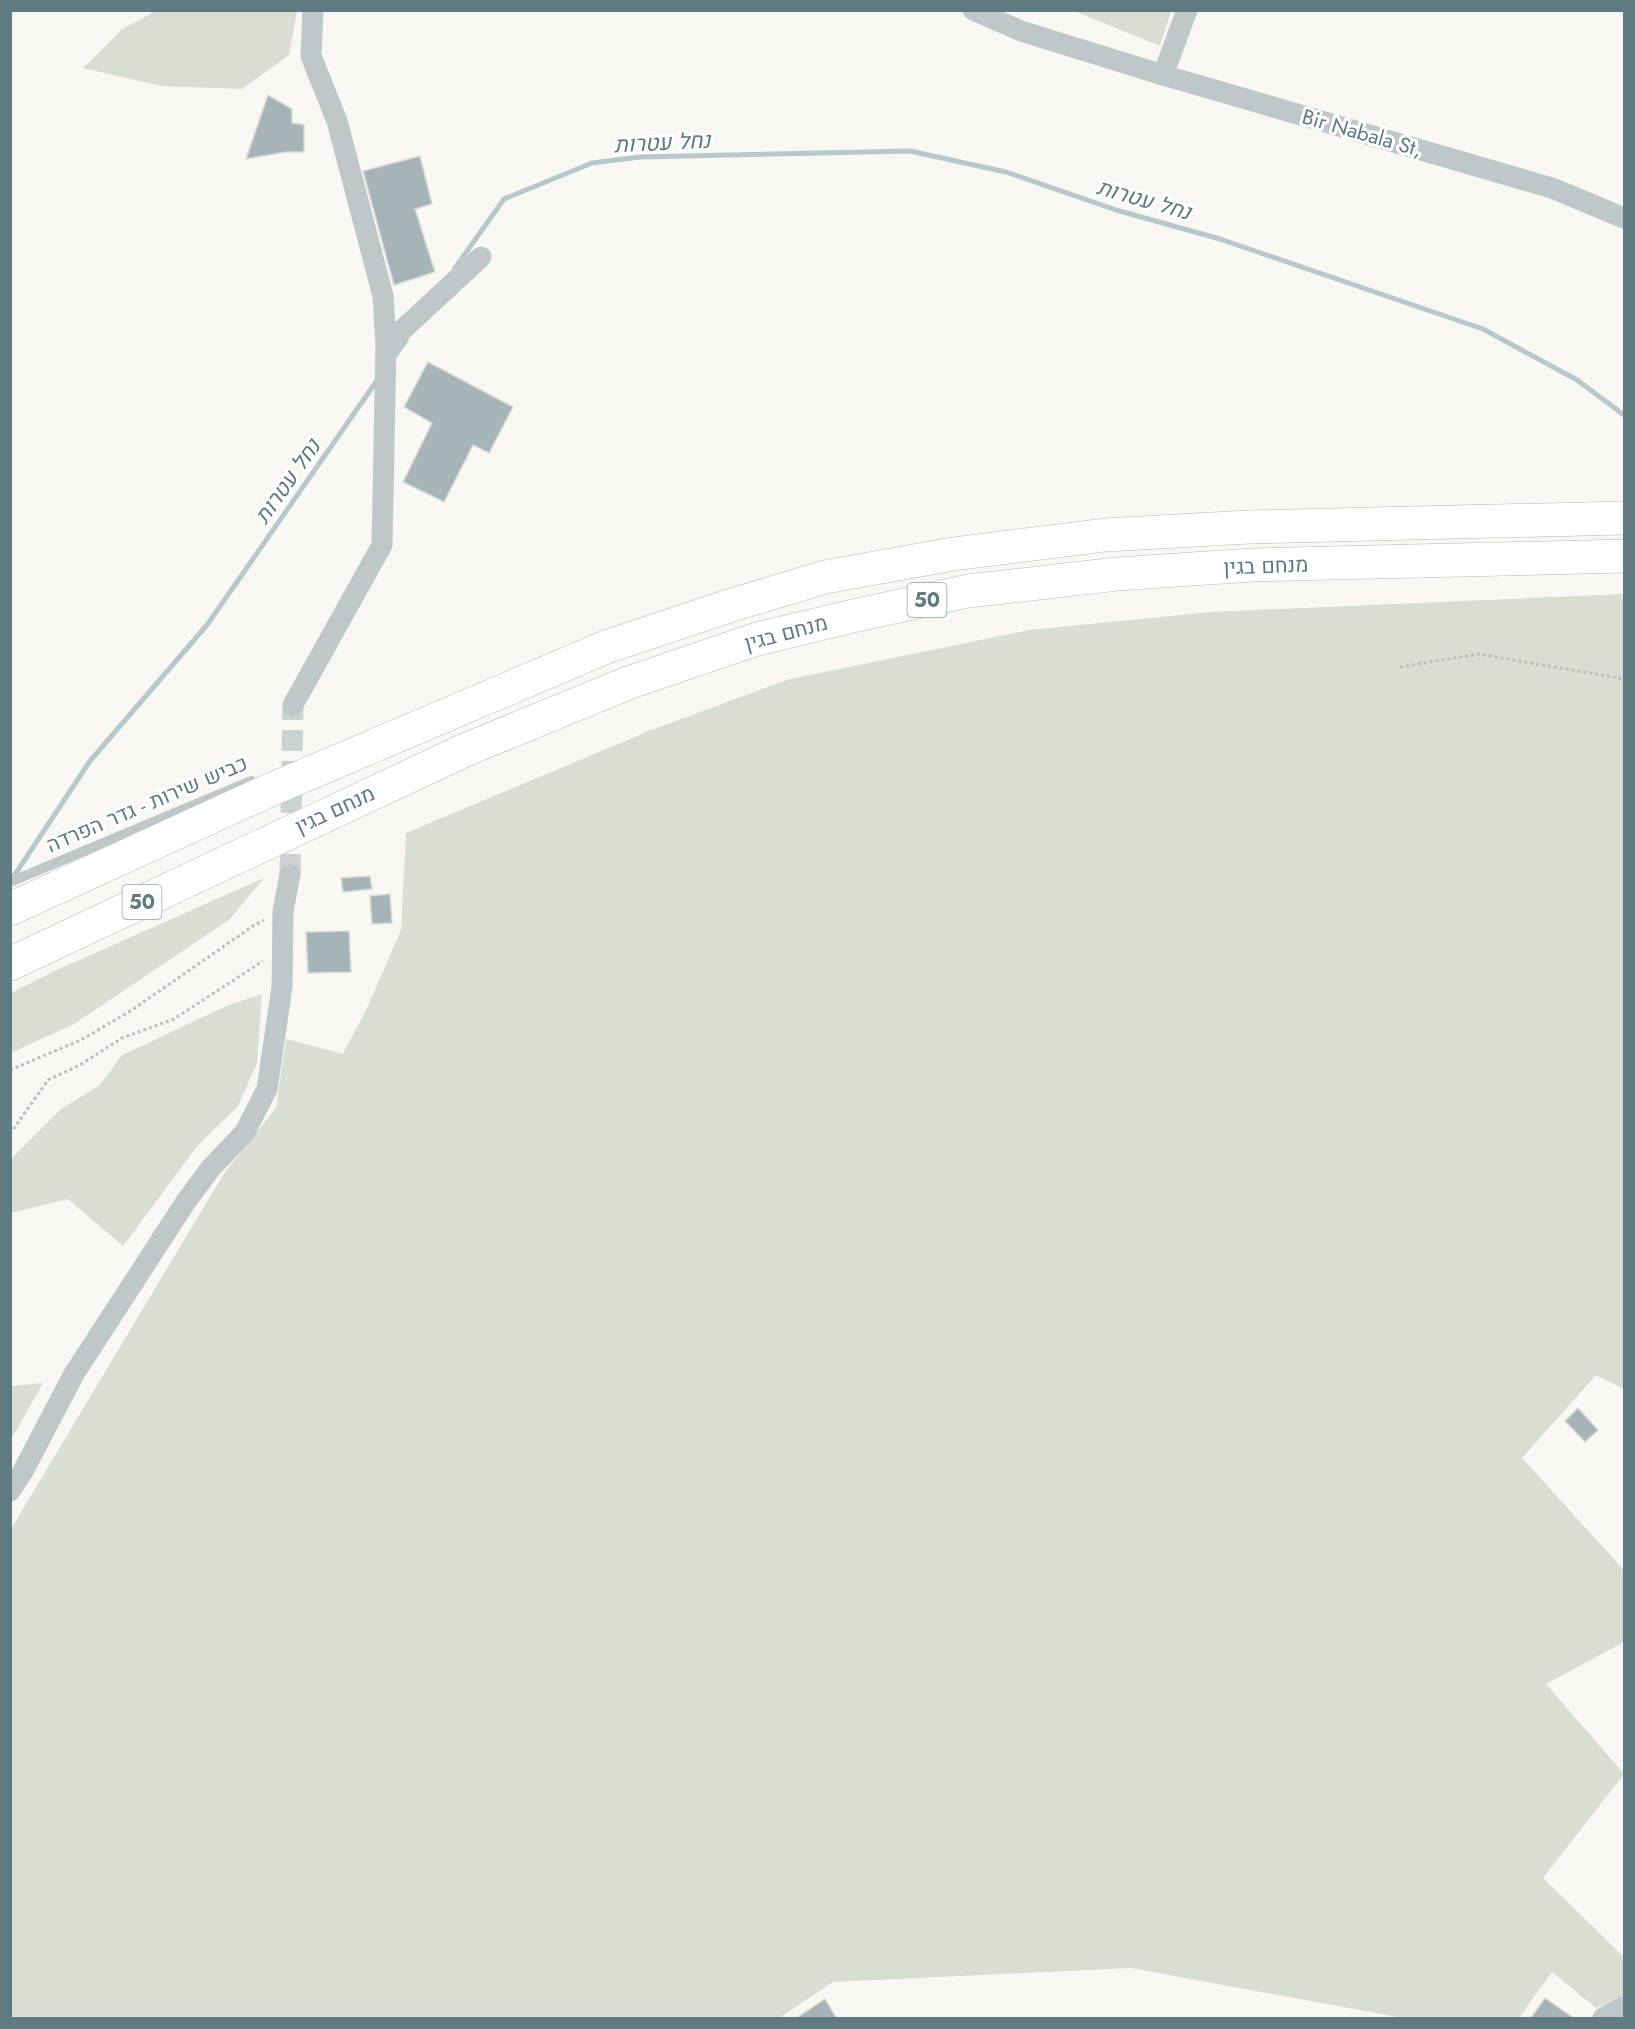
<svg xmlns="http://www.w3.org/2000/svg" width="1635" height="2029" font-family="Jost,Heebo,sans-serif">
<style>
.green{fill:#d9ddd3}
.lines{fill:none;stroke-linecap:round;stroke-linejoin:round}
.stream{stroke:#b6c8ca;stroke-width:5}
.building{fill:#a6b4b7;stroke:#d9d9d7;stroke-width:1.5}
.street-tunnel{stroke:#cad2d2;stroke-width:21;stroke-dasharray:21 10;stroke-linecap:butt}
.highway-casing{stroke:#b3babc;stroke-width:34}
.path{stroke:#babfc1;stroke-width:3;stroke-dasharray:3 3;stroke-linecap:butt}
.lane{stroke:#c0c7c9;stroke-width:10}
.street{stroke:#c0c7c9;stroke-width:21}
.highway{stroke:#fff;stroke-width:33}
.labels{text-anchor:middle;stroke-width:6;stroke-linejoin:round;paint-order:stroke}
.shield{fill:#fff;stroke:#90a2a8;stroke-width:1.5}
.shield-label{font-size:20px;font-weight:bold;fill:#607a82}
.street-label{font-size:21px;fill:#607a82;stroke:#fff}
.water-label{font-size:22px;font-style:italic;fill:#5b7b7c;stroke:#fff}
</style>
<rect width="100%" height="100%" fill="#f8f7f4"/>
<g class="green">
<polygon points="157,10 297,10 297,11 289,55 242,89 161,86 83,68 121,30"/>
<polygon points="1074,11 1171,11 1160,46"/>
<polygon points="1624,594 1624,1389 1596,1375 1522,1458 1624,1570 1624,1642 1546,1684 1624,1774 1543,1878 1624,1957 1624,1998 1596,2008 1552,1972 1519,2018 1403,2018 1131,1968 833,1982 779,2018 11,2018 11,1529 225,1172 276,1108 286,1039 343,1054 368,1006 401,930 406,833 649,731 786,680 1029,630 1211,612"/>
<polygon points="264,878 230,919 74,1024 11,1053 11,993 57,970"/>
<polygon points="262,994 257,1063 238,1106 198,1145 123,1246 68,1199 11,1213 11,1159 61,1109 100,1085 122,1055 229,1005"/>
<polygon points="43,1383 11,1440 11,1386"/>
</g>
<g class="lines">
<g class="stream">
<polyline points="455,268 504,199 592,163 640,157 910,151 1006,172 1116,210 1220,239 1483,329 1577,380 1624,415"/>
<polyline points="394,357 406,340"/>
<polyline points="12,879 90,761 207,625 378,379"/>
</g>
</g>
<g class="building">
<polygon points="268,95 292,109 292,123 304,125 304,152 286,152 246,159"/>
<polygon points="420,156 432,204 415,209 435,272 394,285 363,171"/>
<polygon points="428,362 513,407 489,453 473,445 444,502 403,482 432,423 404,407"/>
<polygon points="370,876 372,889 343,892 341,878"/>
<polygon points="390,894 392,923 372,924 370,896"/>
<polygon points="349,931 351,972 308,973 306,932"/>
<polygon points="1578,1408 1598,1430 1585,1442 1565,1421"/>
<polygon points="1545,1998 1575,2019 1530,2019"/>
<polygon points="825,1999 837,2019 795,2019"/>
</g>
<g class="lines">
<polyline class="street-tunnel" points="290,875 293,705"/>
<defs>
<g id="highway">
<polyline points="10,909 270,790 606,647 732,605 825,577 953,554 1105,535 1249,527 1624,518"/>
<polyline points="10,964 465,750 628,683 757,639 853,616 968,591 1117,574 1252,565 1624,556"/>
</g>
</defs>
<use href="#highway" class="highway-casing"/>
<g class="path">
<polyline points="1400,667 1478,654 1624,679"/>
<polyline points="10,1070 81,1040 132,1010 253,926 264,920"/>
<polyline points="10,1134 48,1080 80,1065 122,1038 174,1019 263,961"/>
</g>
<polyline class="lane" points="10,882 251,781"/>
<g class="street">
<polyline points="973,10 1021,31 1163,75"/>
<polyline points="1187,10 1163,75 1552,188 1624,218"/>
<polyline points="386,345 481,257"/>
<polyline points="293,705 382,545 386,345 383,296 337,121 311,56 313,10"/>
<polyline points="10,1491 22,1473 74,1374 185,1203 210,1169 245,1132 267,1089 282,987 283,911 290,875"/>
<polyline points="1603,2018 1624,2007"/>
</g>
<use href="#highway" class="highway"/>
</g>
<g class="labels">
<g class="shield">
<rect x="907.5" y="583" width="39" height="34" rx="4.5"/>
<rect x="122.5" y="885" width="39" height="34" rx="4.5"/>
</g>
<g class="shield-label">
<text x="927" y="607">50</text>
<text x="142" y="909">50</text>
</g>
<g class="street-label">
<text transform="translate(1362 133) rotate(16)" y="7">Bir Nabala St,</text>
<text transform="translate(1266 566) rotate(-2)" y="7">מנחם בגין</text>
<text transform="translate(786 633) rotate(-15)" y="7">מנחם בגין</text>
<text transform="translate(147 804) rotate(-23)" y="7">כביש שירות - גדר הפרדה</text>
<text transform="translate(335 810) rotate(-25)" y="7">מנחם בגין</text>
</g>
<g class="water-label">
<text transform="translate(662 142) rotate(-3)" y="8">נחל עטרות</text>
<text transform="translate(1144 199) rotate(16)" y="8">נחל עטרות</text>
<text transform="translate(287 481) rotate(-55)" y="8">נחל עטרות</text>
</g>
</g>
<rect width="1635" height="2029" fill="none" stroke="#607a82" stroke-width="24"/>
</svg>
